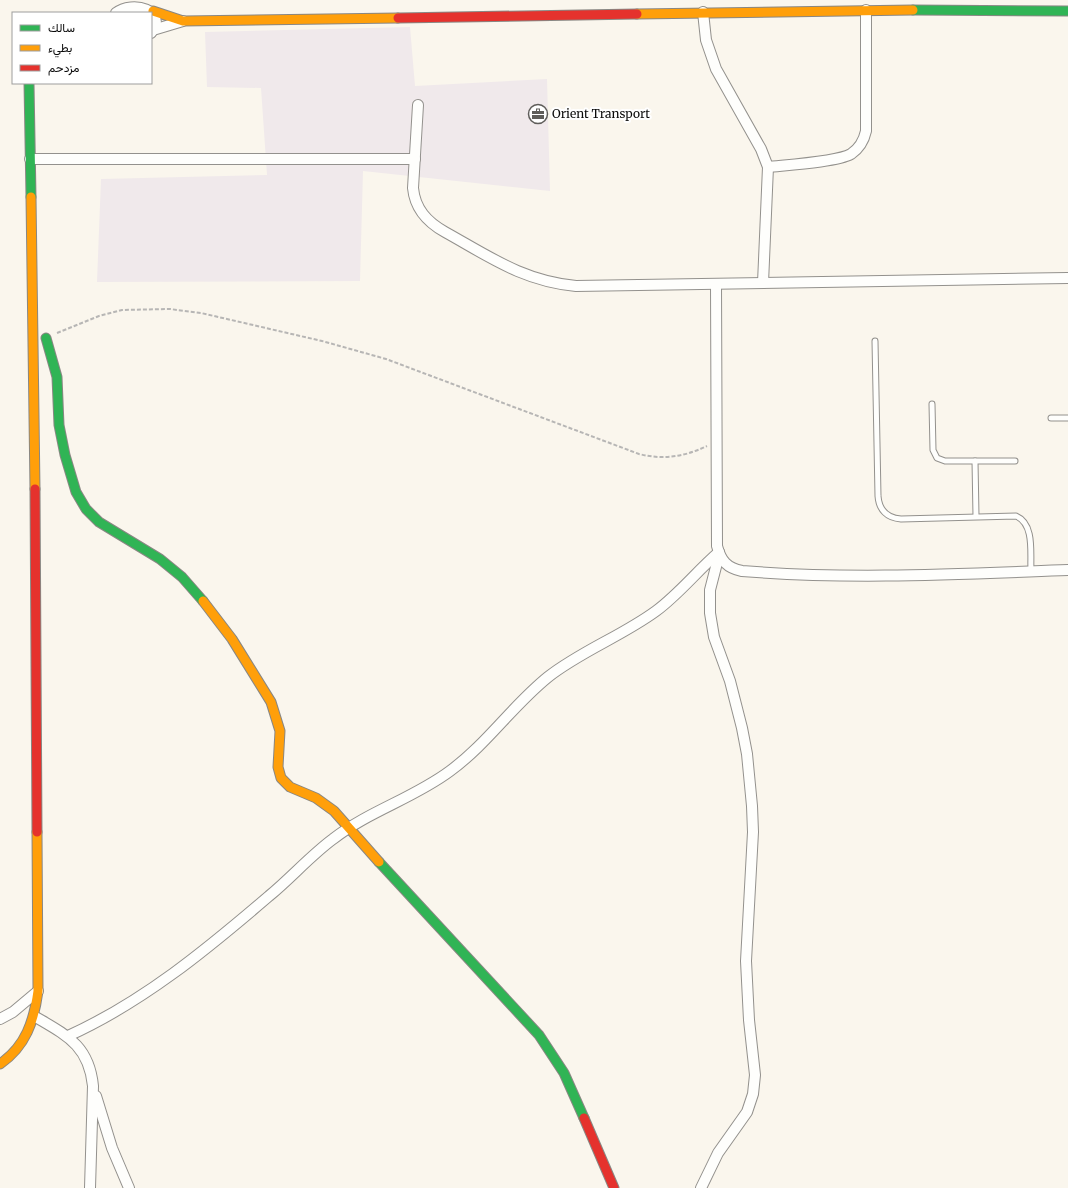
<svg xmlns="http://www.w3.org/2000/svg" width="1068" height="1188" font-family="Merriweather,Vazirmatn,serif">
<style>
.industrial{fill:#f0e9eb}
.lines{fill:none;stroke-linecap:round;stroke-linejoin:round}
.lane-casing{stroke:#93918d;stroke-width:7}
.street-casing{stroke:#93918d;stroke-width:12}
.fast-casing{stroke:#898783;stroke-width:11}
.slow-casing{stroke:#898783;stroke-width:11}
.jam-casing{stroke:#898783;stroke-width:11}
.path{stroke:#b7b6b5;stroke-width:2;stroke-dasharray:4 2;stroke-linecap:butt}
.lane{stroke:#fefefc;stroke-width:5}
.street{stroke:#fefefc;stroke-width:10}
.fast{stroke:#30b455;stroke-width:9}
.slow{stroke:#ff9f0a;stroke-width:9}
.jam{stroke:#e5322d;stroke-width:9}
.labels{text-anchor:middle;stroke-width:4;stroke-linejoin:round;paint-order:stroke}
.poi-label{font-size:12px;fill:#0b0b0b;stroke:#fff;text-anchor:start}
</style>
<rect width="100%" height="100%" fill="#faf6ed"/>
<polygon class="industrial" points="410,27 415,86 547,79 550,191 363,171 360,281 97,282 101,179 267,175 261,88 207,87 205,32"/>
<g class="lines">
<defs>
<g id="lane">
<path d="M 875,341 L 878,496 C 879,510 887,518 901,519 L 1016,516 C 1035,524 1030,554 1031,571"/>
<polyline points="932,404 933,450 937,458 945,461 1015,461"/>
<polyline points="1051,418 1068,418"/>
<polyline points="975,461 976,516"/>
</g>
<g id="street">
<polyline points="703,12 706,40 716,69 761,149 768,167 763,283"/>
<path d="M 116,13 C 132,0 169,10 151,33"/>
<polyline points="153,30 183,21"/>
<path d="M 418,105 L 413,188 C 415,209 427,222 445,232 C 490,257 523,281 576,286 L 1068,278"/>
<polyline points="30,159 415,159"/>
<path d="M 768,167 C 786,165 837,162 851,154 C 860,148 864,140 866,131 L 866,10"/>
<path d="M 716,284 L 717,546 C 721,561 727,568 742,571 C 851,580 959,574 1068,570"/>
<path d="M 34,1016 C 66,1035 89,1045 93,1086 L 90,1188"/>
<polyline points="0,1019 13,1012 38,991"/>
<path d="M 68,1036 C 143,1002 206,950 269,896 C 291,878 310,856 333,839 C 369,811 414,798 450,771 C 487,744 512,706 548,677 C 581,651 622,636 656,611 C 679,594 697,571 719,552"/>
<polyline points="96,1096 112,1148 129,1188"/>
<polyline points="701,1188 718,1153 747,1112 753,1094 755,1075 749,1020 746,961 753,832 752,806 747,754 742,728 730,681 714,637 710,613 710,590 719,555"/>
</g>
<g id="fast">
<polyline points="913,10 1068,11"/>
<polyline points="29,83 31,197"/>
<polyline points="46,338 57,377 59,425 65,455 76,492 86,509 99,522 160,559 182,577 203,601"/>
<polyline points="379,862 539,1035 564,1073 584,1118"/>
</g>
<g id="slow">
<polyline points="153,11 183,21 398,18"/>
<polyline points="637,14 913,10"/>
<polyline points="31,197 35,489"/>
<polyline points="203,601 232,639 271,702 280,731 278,767 281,778 290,787 316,798 334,811 379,862"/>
<path d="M 0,1064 C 26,1046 34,1021 38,991 L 37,832"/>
</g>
<g id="jam">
<polyline points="398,18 637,14"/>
<polyline points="35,489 37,832"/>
<polyline points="584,1118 614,1188"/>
</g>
</defs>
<use href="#lane" class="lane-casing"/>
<use href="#street" class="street-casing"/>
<use href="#fast" class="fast-casing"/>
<use href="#slow" class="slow-casing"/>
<use href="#jam" class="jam-casing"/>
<path class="path" d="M 57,333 L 99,316 L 122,310 L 170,309 L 201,313 L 322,341 L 386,359 L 639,454 C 663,460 684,457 707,446"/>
<use href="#lane" class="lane"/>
<use href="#street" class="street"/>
<use href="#fast" class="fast"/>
<use href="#slow" class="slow"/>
<use href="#jam" class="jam"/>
</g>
<defs>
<symbol id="office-ring" viewBox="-11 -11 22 22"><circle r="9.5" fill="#fff" stroke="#5f5d5a" stroke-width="1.5"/><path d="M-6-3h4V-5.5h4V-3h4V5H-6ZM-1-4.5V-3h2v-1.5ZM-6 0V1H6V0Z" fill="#5f5d5a"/></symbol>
</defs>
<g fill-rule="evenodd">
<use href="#office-ring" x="527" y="103" width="22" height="22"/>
</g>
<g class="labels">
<g class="poi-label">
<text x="552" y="118">Orient Transport</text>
</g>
</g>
<rect x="12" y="12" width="140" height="72" fill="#ffffff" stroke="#9d9d9d"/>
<rect x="20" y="25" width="20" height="6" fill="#30b455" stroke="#9d9d9d"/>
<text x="48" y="32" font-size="12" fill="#0b0b0b">سالك</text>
<rect x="20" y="45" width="20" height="6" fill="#ff9f0a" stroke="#9d9d9d"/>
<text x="48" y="52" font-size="12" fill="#0b0b0b">بطيء</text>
<rect x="20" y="65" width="20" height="6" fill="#e5322d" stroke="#9d9d9d"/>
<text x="48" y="72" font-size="12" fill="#0b0b0b">مزدحم</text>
</svg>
